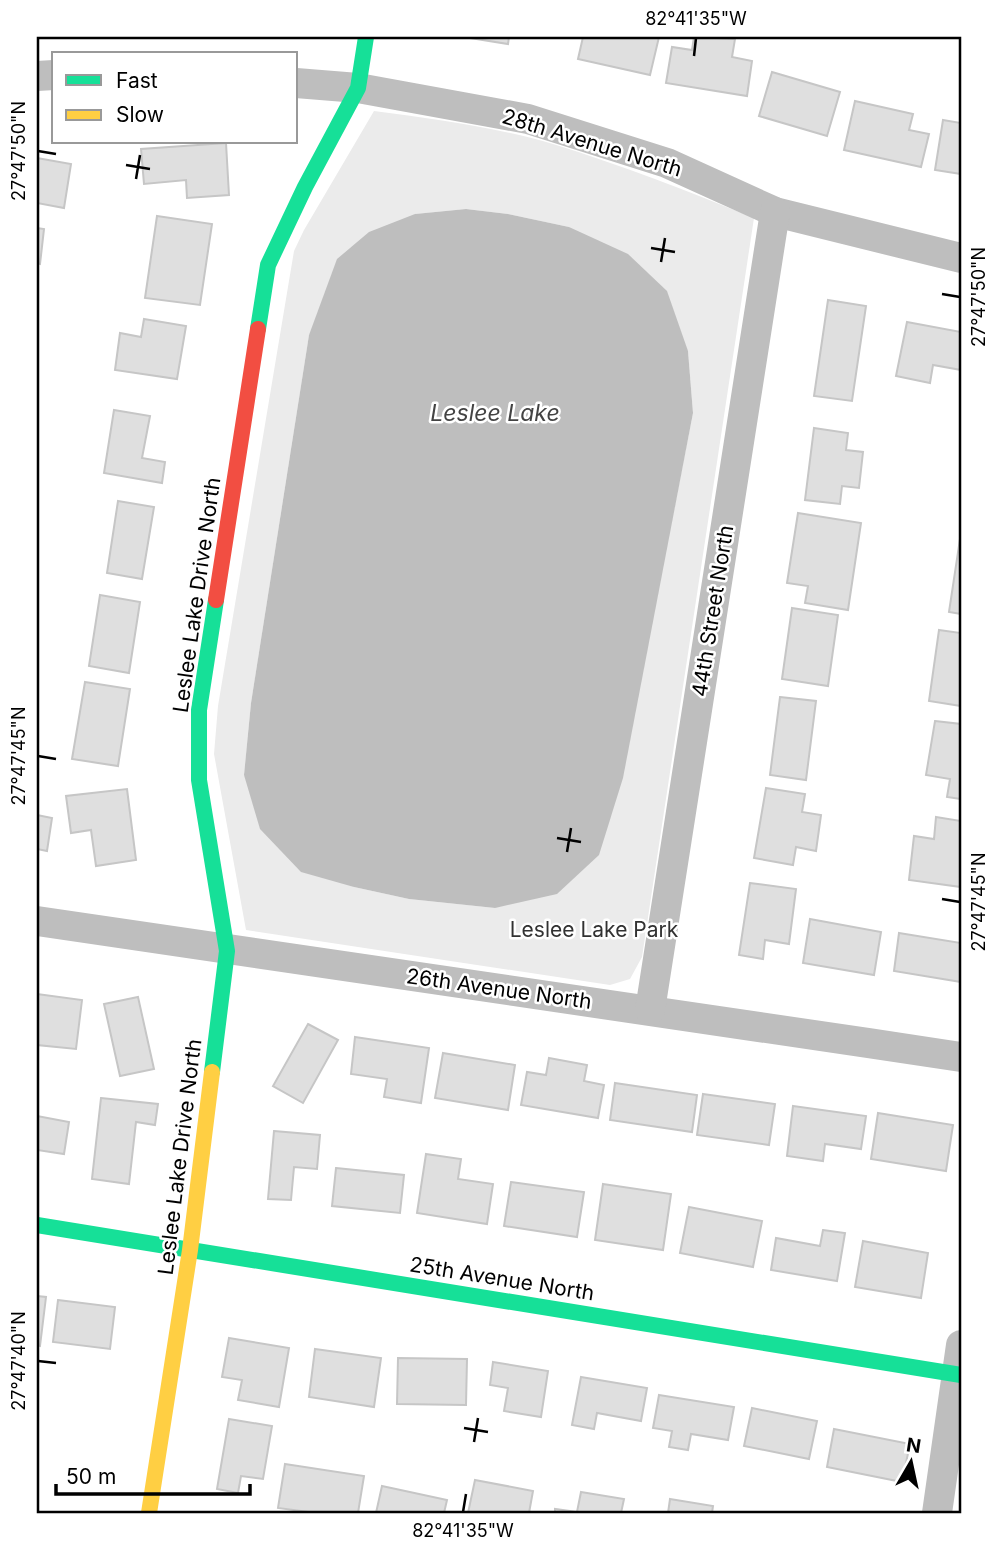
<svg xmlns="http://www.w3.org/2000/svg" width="998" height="1550" font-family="Inter,sans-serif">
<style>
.green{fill:#ebebeb;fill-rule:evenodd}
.water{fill:#bebebe}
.building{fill:#dfdfdf;stroke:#c6c6c6;stroke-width:2}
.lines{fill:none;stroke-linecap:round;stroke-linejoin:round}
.street{stroke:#bebebe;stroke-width:30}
.fast{stroke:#16e098;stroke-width:16}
.slow{stroke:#ffcf43;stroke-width:16}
.jam{stroke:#f24e42;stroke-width:16}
.ticks{fill:none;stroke:#000;stroke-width:2.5}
.labels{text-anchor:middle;stroke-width:5;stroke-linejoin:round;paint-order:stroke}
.street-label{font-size:21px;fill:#000;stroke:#fff}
.park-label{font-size:21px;fill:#323232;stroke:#fff}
.water-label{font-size:23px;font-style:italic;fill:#434343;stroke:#fff}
.neatline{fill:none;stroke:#000;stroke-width:2.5}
.ticks-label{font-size:18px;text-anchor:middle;fill:#000}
</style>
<rect width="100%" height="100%" fill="#fff"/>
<path class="green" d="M 374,111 C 434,119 495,127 553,144 C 621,165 688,191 754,218 L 642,957 L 630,979 L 610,985 L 246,930 L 214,754 L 218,706 L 294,251 L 304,230 ZM 466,209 L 508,214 L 569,227 L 688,351 L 693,413 L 672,520 L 495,908 L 409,899 L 354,887 L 244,775 L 251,703 L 309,335 L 415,214 Z"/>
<polygon class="water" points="466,209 508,214 569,227 628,254 667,291 688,351 693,413 623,778 599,855 557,894 495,908 409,899 354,887 301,872 260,829 244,775 251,703 309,335 337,259 369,232 415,214"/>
<g class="building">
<polygon points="464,37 509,37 508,44"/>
<polygon points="583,37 659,37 650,75 578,59"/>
<polygon points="694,37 735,39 732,57 752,61 747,96 666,83 672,47 692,50"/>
<polygon points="772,72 840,92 827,136 759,116"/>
<polygon points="855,101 913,114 909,130 929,134 921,167 844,150"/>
<polygon points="943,120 961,123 961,174 935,170"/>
<polygon points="226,143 229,195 187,198 186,180 144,184 141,149"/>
<polygon points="37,158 71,164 64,208 37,203"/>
<polygon points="157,216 212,224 200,305 145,298"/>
<polygon points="37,228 44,229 40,264 37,263"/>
<polygon points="828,300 866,306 852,401 814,396"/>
<polygon points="144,319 186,326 177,379 115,370 120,333 141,337"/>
<polygon points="907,322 961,332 961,370 933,365 930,383 896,376"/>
<polygon points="114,410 150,416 142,458 165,462 162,483 104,473"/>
<polygon points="814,428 848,433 846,450 863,452 859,488 842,486 840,504 805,500"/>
<polygon points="118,501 154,507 142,579 107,573"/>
<polygon points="798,513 861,523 848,610 805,603 808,586 787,583"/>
<polygon points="960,539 961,539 961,614 949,612"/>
<polygon points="100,595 140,602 129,673 89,666"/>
<polygon points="792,608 838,615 828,686 782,679"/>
<polygon points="939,630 961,633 961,706 929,701"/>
<polygon points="85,682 130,689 118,766 72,759"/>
<polygon points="780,697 816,701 806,780 770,775"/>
<polygon points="935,721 961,724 961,799 947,797 950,779 926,775"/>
<polygon points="766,788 805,794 802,812 821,815 816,851 796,847 793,865 754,858"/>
<polygon points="127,789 136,860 96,866 91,830 71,833 66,796"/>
<polygon points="37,815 52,818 47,851 37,849"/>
<polygon points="936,817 961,821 961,887 909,880 914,836 934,839"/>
<polygon points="750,883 796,889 789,944 765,940 763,959 739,955"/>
<polygon points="810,919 881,932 874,975 803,963"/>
<polygon points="899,933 961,943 961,982 894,971"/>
<polygon points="37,994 82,1000 76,1049 37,1045"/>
<polygon points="138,997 154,1069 120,1076 104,1004"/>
<polygon points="308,1024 338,1040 303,1103 273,1086"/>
<polygon points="355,1037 429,1048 421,1103 384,1097 387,1079 351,1074"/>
<polygon points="443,1053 515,1065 508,1110 435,1098"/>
<polygon points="549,1058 587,1065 584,1081 604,1085 598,1118 521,1105 527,1072 546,1075"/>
<polygon points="615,1083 697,1095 692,1132 610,1120"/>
<polygon points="703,1094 775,1104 769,1145 697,1135"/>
<polygon points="101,1098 158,1104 155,1125 136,1122 129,1184 92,1179"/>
<polygon points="793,1106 866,1116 861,1149 825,1144 823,1161 787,1156"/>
<polygon points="878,1113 953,1125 946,1171 871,1159"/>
<polygon points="37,1116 69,1122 64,1154 37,1150"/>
<polygon points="274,1131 320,1135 317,1169 294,1167 291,1200 268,1199"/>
<polygon points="426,1154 461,1159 458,1179 493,1184 487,1224 417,1213"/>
<polygon points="336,1168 404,1175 400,1213 332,1206"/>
<polygon points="511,1182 584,1192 577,1237 504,1226"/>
<polygon points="603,1184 671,1194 663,1250 595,1240"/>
<polygon points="689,1207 762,1221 753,1267 680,1253"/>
<polygon points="823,1230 845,1233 837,1281 771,1270 776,1238 820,1246"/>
<polygon points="863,1241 928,1253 921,1298 855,1287"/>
<polygon points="37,1296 46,1297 40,1346 37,1345"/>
<polygon points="58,1300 115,1307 110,1349 53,1342"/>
<polygon points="229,1338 289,1348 279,1407 238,1400 242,1380 222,1377"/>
<polygon points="315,1349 381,1358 374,1407 309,1397"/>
<polygon points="398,1358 467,1359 466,1405 397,1404"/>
<polygon points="493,1362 548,1371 541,1417 504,1411 508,1388 490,1385"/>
<polygon points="581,1377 647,1388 641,1421 597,1413 594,1429 572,1425"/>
<polygon points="659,1395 734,1407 728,1440 691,1434 688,1450 669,1447 672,1431 653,1428"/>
<polygon points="752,1408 817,1421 809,1459 744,1446"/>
<polygon points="229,1419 272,1426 263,1479 241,1476 238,1493 217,1489"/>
<polygon points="834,1429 910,1444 902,1482 827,1467"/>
<polygon points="285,1464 364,1476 358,1513 316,1513 278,1508"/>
<polygon points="475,1480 533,1491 529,1513 468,1513"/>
<polygon points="382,1486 447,1500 444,1513 376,1513"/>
<polygon points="581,1492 624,1499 621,1513 555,1513 555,1509 577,1512"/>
<polygon points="670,1499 713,1506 712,1513 668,1513"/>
</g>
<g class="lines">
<g class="street">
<polyline points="37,76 54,75"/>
<polyline points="296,83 358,88 528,119 667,163 775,212 961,258"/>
<path d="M 37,921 C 344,969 653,1010 961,1057"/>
<polyline points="650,1010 775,212"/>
<polyline points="937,1513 961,1345"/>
</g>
<g class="fast">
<polyline points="258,329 268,265 305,187 358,88 366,37"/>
<polyline points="212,1072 227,951 199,780 199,710 216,600"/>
<polyline points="37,1225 961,1375"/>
</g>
<polyline class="slow" points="149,1513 190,1250 212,1072"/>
<polyline class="jam" points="216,600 258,329"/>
</g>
<path class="ticks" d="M 694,56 L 696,38M 38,151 L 56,154M 126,165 L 150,169M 136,179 L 140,155M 651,248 L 675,252M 661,262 L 665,238M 942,294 L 960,297M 38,756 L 56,759M 557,838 L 581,842M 567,852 L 571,828M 942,899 L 960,902M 38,1361 L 56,1363M 464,1428 L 488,1432M 474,1442 L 478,1418M 463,1512 L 466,1494"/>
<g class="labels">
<g class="street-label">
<text transform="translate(592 143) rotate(17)" y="7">28th Avenue North</text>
<text transform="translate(197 595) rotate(-82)" y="7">Leslee Lake Drive North</text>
<text transform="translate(713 611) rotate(-81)" y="7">44th Street North</text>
<text transform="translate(499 989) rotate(8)" y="7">26th Avenue North</text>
<text transform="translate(180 1157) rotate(-83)" y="7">Leslee Lake Drive North</text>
<text transform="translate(502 1279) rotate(9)" y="7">25th Avenue North</text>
</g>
<g class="park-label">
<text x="594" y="937">Leslee Lake Park</text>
</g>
<g class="water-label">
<text x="495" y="421">Leslee Lake</text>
</g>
</g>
<rect width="998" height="1550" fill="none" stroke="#ffffff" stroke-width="77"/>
<rect x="52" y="52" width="245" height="91" fill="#ffffff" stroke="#999999" stroke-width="2"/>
<rect x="66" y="75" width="35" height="10" fill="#16e098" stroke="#999999" stroke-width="2"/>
<text x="116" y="88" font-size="21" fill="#000000">Fast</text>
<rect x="66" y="110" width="35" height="10" fill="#ffcf43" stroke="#999999" stroke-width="2"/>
<text x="116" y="122" font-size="21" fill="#000000">Slow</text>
<g transform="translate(911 1462) rotate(9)" stroke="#ffffff" stroke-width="5" paint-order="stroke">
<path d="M0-5L12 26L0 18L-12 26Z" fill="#000000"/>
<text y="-10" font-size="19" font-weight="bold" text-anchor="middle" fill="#000000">N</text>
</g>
<path d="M56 1484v10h194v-10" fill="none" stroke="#000000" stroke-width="3.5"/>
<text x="66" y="1484" font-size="21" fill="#000000" stroke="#ffffff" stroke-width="5" paint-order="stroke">50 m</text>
<rect x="38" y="38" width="922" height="1474" class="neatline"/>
<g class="ticks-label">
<text x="696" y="25">82°41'35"W</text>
<text transform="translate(19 151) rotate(-90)" y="6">27°47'50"N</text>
<text transform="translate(979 297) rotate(-90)" y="6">27°47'50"N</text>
<text transform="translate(19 756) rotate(-90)" y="6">27°47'45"N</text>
<text transform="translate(979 902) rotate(-90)" y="6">27°47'45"N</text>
<text transform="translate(19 1361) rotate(-90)" y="6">27°47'40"N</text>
<text x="463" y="1537">82°41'35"W</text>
</g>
</svg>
